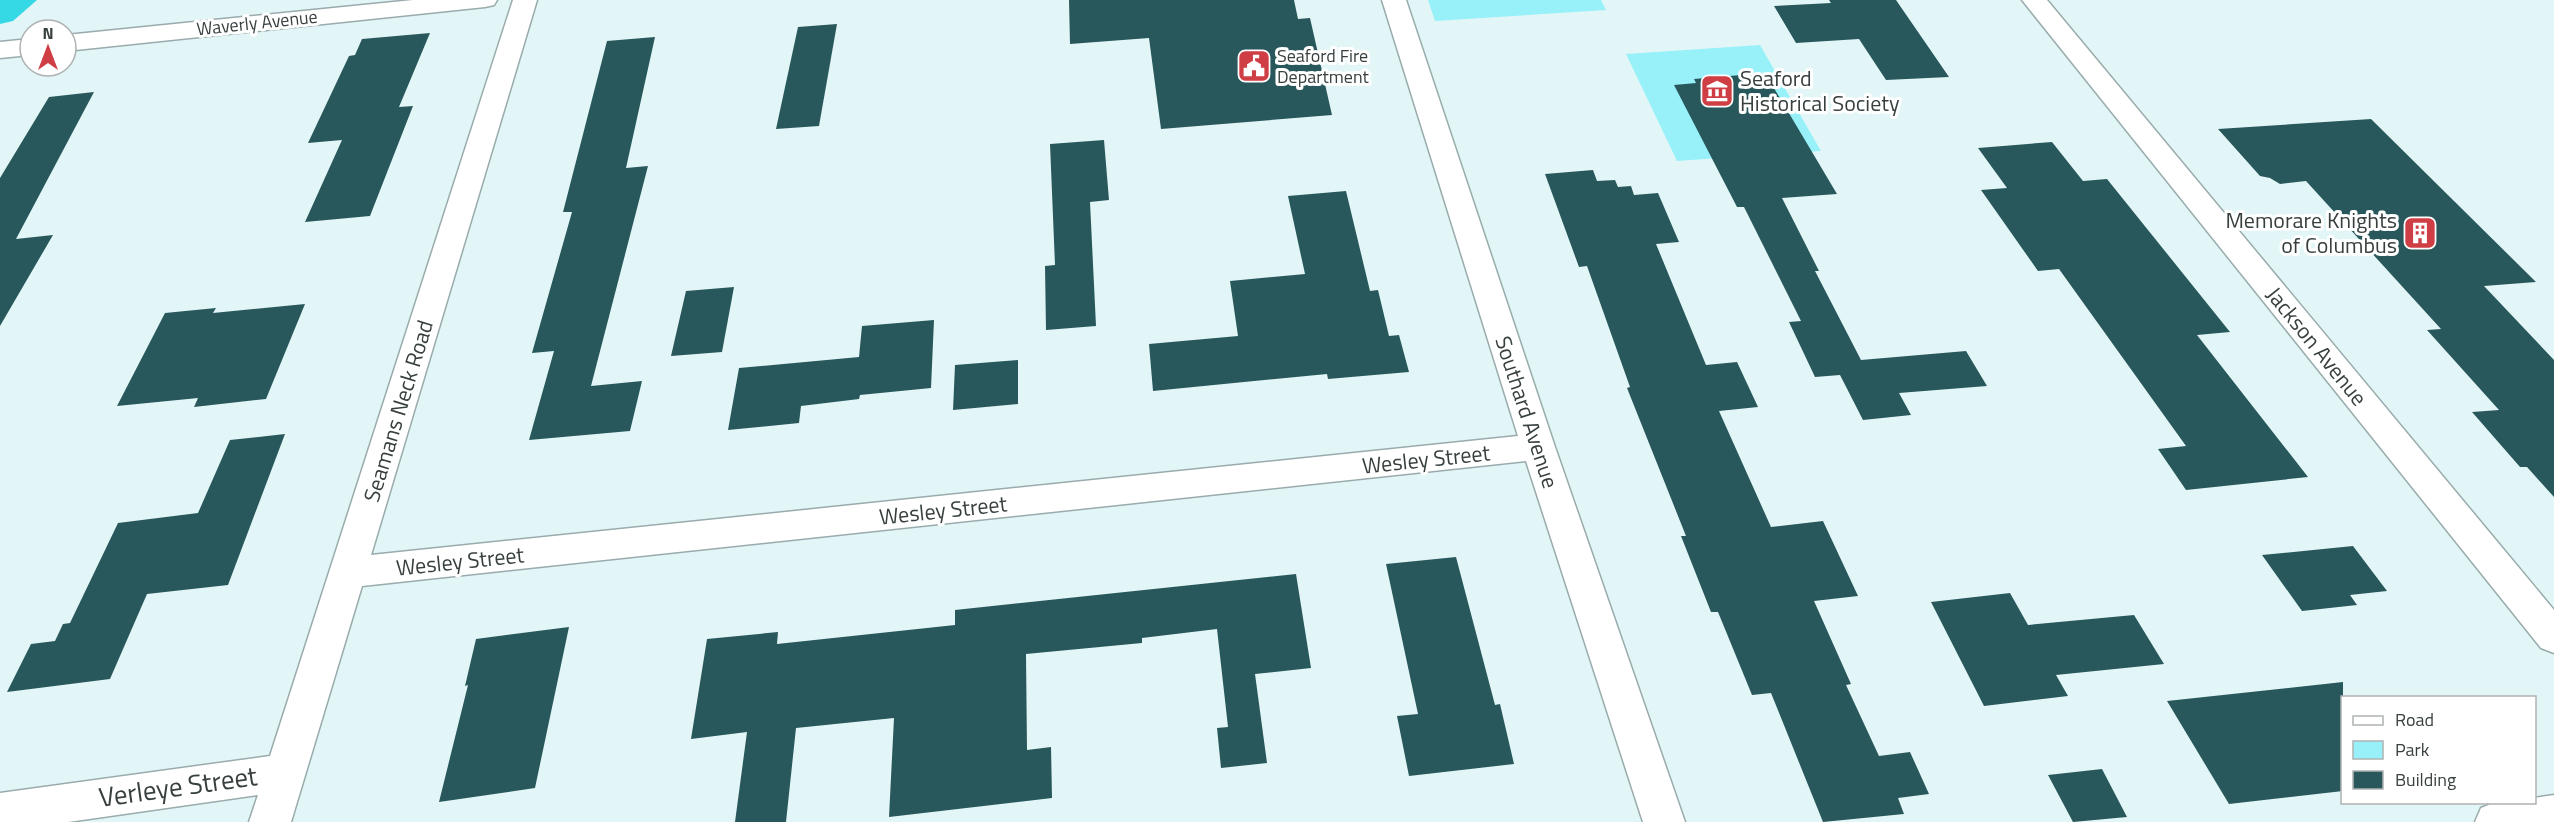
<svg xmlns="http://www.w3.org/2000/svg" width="2554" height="822" font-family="'Titillium Web',sans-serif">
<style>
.green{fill:#98f1f9}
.forest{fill:#34d9e5}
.building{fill:#29585c}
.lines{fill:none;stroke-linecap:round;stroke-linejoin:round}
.minor-casing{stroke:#99abac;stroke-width:3}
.minor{fill:#fff;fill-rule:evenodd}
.labels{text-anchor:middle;stroke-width:6;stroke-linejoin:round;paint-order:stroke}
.far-street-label{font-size:18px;fill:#373f3f;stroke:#fff}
.far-poi-label{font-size:18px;fill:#373f3f;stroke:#fff;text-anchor:start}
.poi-label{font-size:22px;fill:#373f3f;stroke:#fff;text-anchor:start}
.street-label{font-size:22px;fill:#373f3f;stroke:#fff}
.near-street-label{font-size:27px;fill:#373f3f;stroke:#fff}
</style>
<rect width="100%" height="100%" fill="#e3f6f7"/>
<g class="green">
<polygon points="1428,0 1601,0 1606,10 1435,21"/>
<polygon points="1760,45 1821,151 1677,161 1626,54"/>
</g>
<polygon class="forest" points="0,0 37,0 13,21 0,24"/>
<g class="building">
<polygon points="1069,0 1294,0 1298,19 1310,18 1332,115 1161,129 1149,38 1070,44"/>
<polygon points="1829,0 1896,0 1949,77 1886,80 1859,39 1796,43 1774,6 1831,3"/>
<polygon points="837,24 819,126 776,129 798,27"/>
<polygon points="430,33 399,107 413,106 370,216 305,222 342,140 308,143 349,56 355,55 362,39"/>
<polygon points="655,37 626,168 648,166 591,386 642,381 630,431 529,440 554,351 532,353 572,212 563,212 607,41"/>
<polygon points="1765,73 1837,194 1782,198 1819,271 1815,271 1861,360 1966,351 1987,386 1899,393 1911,415 1863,420 1840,375 1815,377 1789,322 1801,321 1744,207 1737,207 1674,85 1696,83 1694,79"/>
<polygon points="94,92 16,239 53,235 0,326 0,178 49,97"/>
<polygon points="2371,119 2536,282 2484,286 2554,360 2554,497 2527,467 2520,467 2472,412 2499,410 2427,330 2441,329 2306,181 2280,184 2270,178 2260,176 2218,129"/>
<polygon points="1104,140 1109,200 1090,202 1096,326 1046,330 1045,266 1055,265 1050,144"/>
<polygon points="2052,142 2083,181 2107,179 2230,332 2197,335 2308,477 2186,490 2158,449 2186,446 2059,269 2038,271 1981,190 2007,188 1978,148"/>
<polygon points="1593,170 1597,181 1615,180 1618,187 1631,186 1634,195 1658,193 1679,242 1656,244 1706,365 1737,362 1758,407 1719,411 1771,527 1823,521 1858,596 1814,601 1851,684 1846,685 1879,756 1910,752 1929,794 1898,798 1904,814 1823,822 1771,693 1752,695 1718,612 1711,612 1681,536 1686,536 1627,388 1630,387 1587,266 1579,267 1545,174"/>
<polygon points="1346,191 1370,291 1378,290 1389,336 1399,335 1409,372 1328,379 1327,374 1153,391 1149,344 1238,336 1230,281 1305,274 1288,196"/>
<polygon points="734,287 722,352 671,356 686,291"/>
<polygon points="305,304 266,399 194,407 198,398 117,406 165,313 216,308 213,313"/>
<polygon points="934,320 931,388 860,395 859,399 801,406 799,423 728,430 739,368 859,357 862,326"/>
<polygon points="1018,360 1018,404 953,410 955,365"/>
<polygon points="285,434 228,585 147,594 110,679 7,692 31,644 55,641 63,624 70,623 118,523 198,513 230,440"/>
<polygon points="2353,546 2387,591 2350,595 2357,605 2302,611 2262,555"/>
<polygon points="1456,557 1495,705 1500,704 1514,764 1409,776 1397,716 1418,714 1386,564"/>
<polygon points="1296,574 1311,668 1255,674 1267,763 1221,768 1217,728 1228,727 1217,629 1142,638 1142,643 1026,654 1027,750 1051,747 1052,798 889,817 894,718 796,728 786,822 735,822 747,732 691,739 707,639 778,632 777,644 955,625 955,610"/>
<polygon points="2010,593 2028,625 2134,615 2164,664 2056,675 2068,696 1984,706 1931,602"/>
<polygon points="569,627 535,788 439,802 468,685 465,686 476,639"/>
<polygon points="2343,682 2343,791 2229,804 2167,701"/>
<polygon points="2102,769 2127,817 2073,822 2048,775"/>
</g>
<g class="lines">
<defs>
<g id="minor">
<polygon points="413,0 497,0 494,5 485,7 66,51 66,35"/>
<polygon points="513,0 537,0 371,555 1518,436 1382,0 1406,0 1555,447 1685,822 1643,822 1526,461 362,586 291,822 249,822 258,795 68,822 0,822 0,793 270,756"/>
<polygon points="2022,0 2047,0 2554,610 2554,653 2541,648"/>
<polygon points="30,39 30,55 0,58 0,42"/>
<polygon points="2554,795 2554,822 2475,822 2481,808 2496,802 2534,802 2534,798"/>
</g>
</defs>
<use href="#minor" class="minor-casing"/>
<use href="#minor" class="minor"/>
</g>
<defs>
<symbol id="civic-square" viewBox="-11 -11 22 22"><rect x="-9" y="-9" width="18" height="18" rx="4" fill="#ce3e44" stroke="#fff"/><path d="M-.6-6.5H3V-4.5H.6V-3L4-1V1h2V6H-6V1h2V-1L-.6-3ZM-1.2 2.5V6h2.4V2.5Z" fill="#fff"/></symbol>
<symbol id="museum-square" viewBox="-11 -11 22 22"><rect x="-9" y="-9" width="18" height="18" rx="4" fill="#ce3e44" stroke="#fff"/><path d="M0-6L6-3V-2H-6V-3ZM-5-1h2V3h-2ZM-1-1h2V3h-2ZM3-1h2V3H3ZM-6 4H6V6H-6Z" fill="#fff"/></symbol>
<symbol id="building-square" viewBox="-11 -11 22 22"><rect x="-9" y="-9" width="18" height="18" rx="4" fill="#ce3e44" stroke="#fff"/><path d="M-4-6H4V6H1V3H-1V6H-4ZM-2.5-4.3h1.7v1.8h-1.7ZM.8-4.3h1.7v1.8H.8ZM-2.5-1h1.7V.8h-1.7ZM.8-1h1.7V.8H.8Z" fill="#fff"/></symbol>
</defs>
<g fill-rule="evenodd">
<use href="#civic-square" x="1235" y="47" width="38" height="38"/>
<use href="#museum-square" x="1698" y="72" width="38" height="38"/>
<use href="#building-square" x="2401" y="214" width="38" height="38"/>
</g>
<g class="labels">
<g class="far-street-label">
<text transform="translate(257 23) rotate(-6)" y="6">Waverly Avenue</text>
</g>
<g class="far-poi-label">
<text x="1277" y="62">Seaford Fire<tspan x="1277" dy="21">Department</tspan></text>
</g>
<g class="poi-label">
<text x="1740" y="86">Seaford<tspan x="1740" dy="25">Historical Society</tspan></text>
<text x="2397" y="228" text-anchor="end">Memorare Knights<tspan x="2397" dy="25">of Columbus</tspan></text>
</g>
<g class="street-label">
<text transform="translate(2317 346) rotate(51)" y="8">Jackson Avenue</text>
<text transform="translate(398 411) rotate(-73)" y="8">Seamans Neck Road</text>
<text transform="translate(1527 412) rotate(72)" y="8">Southard Avenue</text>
<text transform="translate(1426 459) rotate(-6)" y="8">Wesley Street</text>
<text transform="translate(943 510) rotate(-6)" y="8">Wesley Street</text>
<text transform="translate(460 561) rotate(-6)" y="8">Wesley Street</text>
</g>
<g class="near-street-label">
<text transform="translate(178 787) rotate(-8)" y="9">Verleye Street</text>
</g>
</g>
<rect x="2341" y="696" width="195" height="108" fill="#ffffff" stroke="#afb2b2" stroke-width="1.5"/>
<rect x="2353" y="716" width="30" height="9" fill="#ffffff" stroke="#afb2b2" stroke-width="1.5"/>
<text x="2395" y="726" font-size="18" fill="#373f3f">Road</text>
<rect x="2353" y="741" width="30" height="18" fill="#98f1f9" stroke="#afb2b2" stroke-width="1.5"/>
<text x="2395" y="756" font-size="18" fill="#373f3f">Park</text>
<rect x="2353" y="771" width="30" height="18" fill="#29585c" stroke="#afb2b2" stroke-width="1.5"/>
<text x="2395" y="786" font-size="18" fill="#373f3f">Building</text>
<g transform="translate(48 48)"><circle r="28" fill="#ffffff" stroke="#afb2b2" stroke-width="1.5"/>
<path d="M0-4.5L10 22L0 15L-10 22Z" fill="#ce3e44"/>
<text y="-9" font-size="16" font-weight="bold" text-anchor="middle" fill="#373f3f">N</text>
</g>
</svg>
